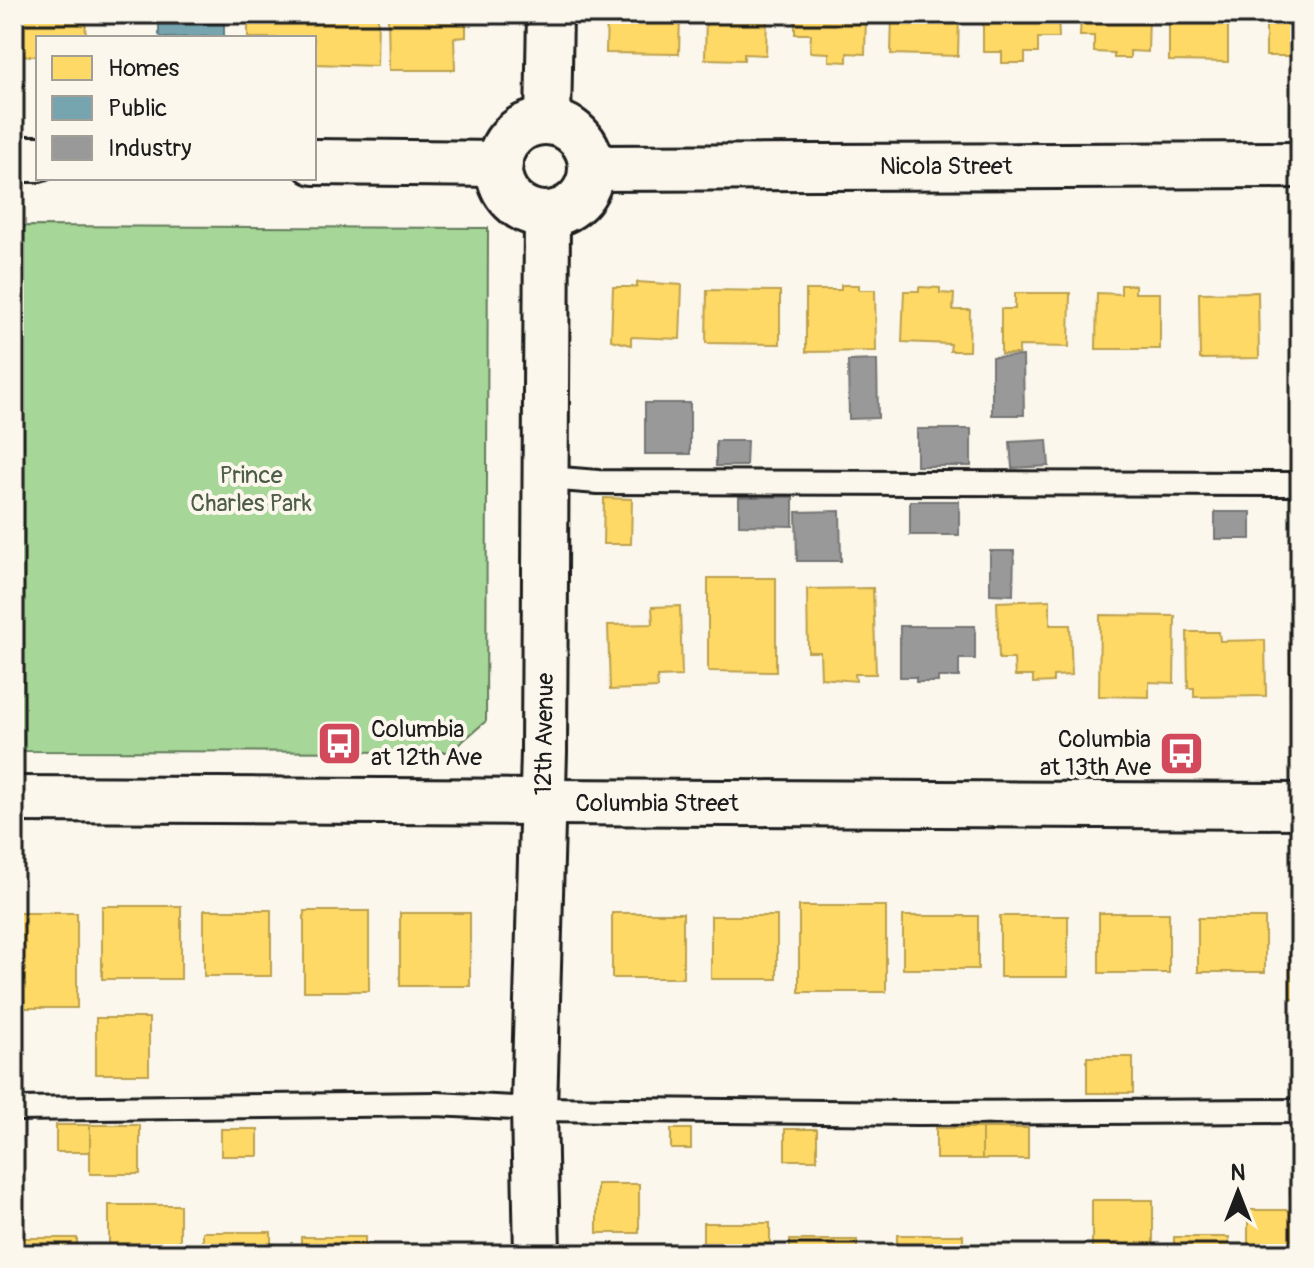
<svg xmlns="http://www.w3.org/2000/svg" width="1314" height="1268" font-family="Pangolin,sans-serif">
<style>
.green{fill:#a7d798;stroke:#627a5a;stroke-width:2}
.homes{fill:#ffd966;stroke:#bba050;stroke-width:2}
.public{fill:#76a5af;stroke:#5b7c83;stroke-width:2}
.industry{fill:#999;stroke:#747474;stroke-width:2}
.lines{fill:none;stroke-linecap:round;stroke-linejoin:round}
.service-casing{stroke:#1c1c1c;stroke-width:28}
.minor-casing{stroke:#1c1c1c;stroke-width:50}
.secondary-casing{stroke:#1c1c1c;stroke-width:50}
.service{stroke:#fbf7ec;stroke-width:22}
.minor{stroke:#fbf7ec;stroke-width:44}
.secondary{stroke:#fbf7ec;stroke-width:44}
.labels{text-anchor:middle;stroke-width:8;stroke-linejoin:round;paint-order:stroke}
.street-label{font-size:24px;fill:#1c1c1c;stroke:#fbf7ec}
.park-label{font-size:24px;fill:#4d5d47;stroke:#fbf7ec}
.poi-label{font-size:24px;fill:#1c1c1c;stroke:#fbf7ec;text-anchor:start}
</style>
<rect width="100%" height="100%" fill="#fbf7ec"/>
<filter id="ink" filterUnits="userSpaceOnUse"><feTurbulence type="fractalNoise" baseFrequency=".0125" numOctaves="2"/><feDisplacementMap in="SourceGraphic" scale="16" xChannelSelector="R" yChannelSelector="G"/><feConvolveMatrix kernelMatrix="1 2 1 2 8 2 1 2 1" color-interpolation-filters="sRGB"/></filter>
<g filter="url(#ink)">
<polygon class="green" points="14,226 488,228 486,721 450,752 14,751"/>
<g class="homes">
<polygon points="14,14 85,14 86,38 38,38 38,63 36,56 14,56"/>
<polygon points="248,14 378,14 377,66 314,64 314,38 248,38"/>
<polygon points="388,14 466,14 466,37 454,38 455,70 389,70"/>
<polygon points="607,14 680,14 679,54 606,53"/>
<polygon points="706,14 767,14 766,55 744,54 744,60 705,59"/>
<polygon points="795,14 866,14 865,54 847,53 847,62 829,61 829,53 810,52 811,34 795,34"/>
<polygon points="892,14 959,14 958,56 891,54"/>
<polygon points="983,14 1058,14 1059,38 1038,38 1038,53 1025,53 1025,63 1002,63 1002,52 983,52"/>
<polygon points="1081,14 1149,14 1148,52 1130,51 1130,58 1114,58 1114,53 1094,52 1094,36 1080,36"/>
<polygon points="1169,14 1228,14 1228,62 1169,61"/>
<rect x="1266" y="14" width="34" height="42"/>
<polygon points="637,282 682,285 680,339 631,337 631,345 611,340 613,287 637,287"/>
<polygon points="841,285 859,285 859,290 875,290 876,351 806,352 806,290 841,290"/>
<polygon points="1121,285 1135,285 1135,293 1160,293 1160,349 1096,349 1097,293 1121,294"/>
<polygon points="919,287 940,288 940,293 954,294 953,310 970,310 969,351 950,351 951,344 902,342 904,291 919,291"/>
<polygon points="707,290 780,291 780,344 706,343"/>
<polygon points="1258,292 1259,358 1200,359 1199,293"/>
<polygon points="1015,293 1070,293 1069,347 1019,346 1019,354 1001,354 1001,309 1015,309"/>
<polygon points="604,498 632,499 631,544 603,544"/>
<polygon points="708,578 776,578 776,672 708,671"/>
<polygon points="873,588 876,674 855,674 856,681 821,678 820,652 808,652 807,589"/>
<polygon points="1050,600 1050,625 1070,625 1072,675 1053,676 1053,682 1033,683 1033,676 1015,676 1014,659 999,659 997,602"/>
<polygon points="680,606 682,676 657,677 658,688 610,690 608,625 653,624 652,607"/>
<polygon points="1100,615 1175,616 1174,683 1149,682 1149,697 1099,696"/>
<polygon points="1187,632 1219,632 1220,641 1265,640 1266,696 1194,697 1194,688 1188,688"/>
<rect x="1290" y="635" width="10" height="61"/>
<rect x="102" y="906" width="79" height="73"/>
<rect x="799" y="906" width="87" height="86"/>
<rect x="204" y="910" width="67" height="66"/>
<rect x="304" y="911" width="65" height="80"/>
<rect x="14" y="913" width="63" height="95"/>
<rect x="400" y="913" width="70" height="73"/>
<rect x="612" y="913" width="71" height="65"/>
<rect x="1099" y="913" width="70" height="60"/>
<rect x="711" y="916" width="66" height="63"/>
<rect x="903" y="916" width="75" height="53"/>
<rect x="1000" y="916" width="68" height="61"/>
<rect x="1198" y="918" width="67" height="54"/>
<rect x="1290" y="925" width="10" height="74"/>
<rect x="96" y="1018" width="53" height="56"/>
<rect x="1087" y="1057" width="46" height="36"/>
<rect x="56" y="1125" width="34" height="27"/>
<rect x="90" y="1125" width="50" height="49"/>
<rect x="936" y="1128" width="46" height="31"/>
<rect x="982" y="1128" width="46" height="31"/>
<rect x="221" y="1129" width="37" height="27"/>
<rect x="671" y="1129" width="20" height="20"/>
<rect x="785" y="1129" width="32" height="31"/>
<rect x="1290" y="1150" width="10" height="44"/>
<rect x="597" y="1184" width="42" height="49"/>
<rect x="1092" y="1200" width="61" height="54"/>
<rect x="109" y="1205" width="71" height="49"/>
<rect x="1248" y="1210" width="52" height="44"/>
<rect x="703" y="1223" width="67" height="31"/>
<rect x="203" y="1232" width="68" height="22"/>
<rect x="897" y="1235" width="66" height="19"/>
<rect x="301" y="1237" width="64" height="17"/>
<rect x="1174" y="1237" width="55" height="17"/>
<rect x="14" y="1238" width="63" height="16"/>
<rect x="790" y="1240" width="67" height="14"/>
<rect x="610" y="1244" width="72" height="10"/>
<rect x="393" y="1249" width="71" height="5"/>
<rect x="996" y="1251" width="69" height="3"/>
</g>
<polygon class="public" points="159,14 224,14 224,36 164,38 159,35"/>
<g class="industry">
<polygon points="1023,356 1024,415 992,415 992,357"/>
<polygon points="877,360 878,418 849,419 848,361"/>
<rect x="645" y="403" width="45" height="51"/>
<rect x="917" y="429" width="54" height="37"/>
<polygon points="1047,440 1049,466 1012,468 1010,442"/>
<polygon points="716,441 747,441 746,466 716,466"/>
<polygon points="739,497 793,497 793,526 739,525"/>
<rect x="910" y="501" width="49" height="34"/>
<polygon points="840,511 841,561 797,561 796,512"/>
<rect x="1215" y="512" width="36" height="27"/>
<polygon points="990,551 1014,551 1013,595 990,594"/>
<polygon points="900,626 975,626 975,659 959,659 959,677 938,677 938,682 916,682 916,677 900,677"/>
</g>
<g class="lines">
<defs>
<g id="service">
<polyline points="548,478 598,482 1300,484"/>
<polyline points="14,1109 436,1104 534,1109 917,1113 1300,1111"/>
</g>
<g id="minor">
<circle cx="545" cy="168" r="46"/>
<polyline points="548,122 550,14"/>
<polyline points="14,159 38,159"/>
<polyline points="314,162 500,164"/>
<polyline points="592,168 1300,165"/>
<polyline points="537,1254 534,1109 544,752 547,214"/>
</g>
<polyline id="secondary" points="14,799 1300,806"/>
</defs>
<use href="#service" class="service-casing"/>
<use href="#minor" class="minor-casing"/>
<use href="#secondary" class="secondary-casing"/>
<use href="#service" class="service"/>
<use href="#minor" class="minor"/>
<use href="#secondary" class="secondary"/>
</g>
</g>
<defs>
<symbol id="bus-square" viewBox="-11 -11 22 22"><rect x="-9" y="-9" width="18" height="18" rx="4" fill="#d1495b" stroke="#fbf7ec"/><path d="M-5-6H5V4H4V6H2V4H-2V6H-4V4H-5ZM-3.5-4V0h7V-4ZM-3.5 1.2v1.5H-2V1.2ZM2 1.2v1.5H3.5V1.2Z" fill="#fff"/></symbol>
</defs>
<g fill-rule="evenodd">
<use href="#bus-square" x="314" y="718" width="51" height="51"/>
<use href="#bus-square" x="1156" y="728" width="51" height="51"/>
</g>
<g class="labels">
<g class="street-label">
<text x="946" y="174">Nicola Street</text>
<text transform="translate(544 734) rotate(-89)" y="8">12th Avenue</text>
<text x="657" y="811">Columbia Street</text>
</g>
<g class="park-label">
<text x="251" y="483">Prince<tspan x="251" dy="28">Charles Park</tspan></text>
</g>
<g class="poi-label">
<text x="371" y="737">Columbia<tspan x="371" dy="28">at 12th Ave</tspan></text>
<text x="1151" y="747" text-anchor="end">Columbia<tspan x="1151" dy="28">at 13th Ave</tspan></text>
</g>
</g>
<rect width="1314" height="1268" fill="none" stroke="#fbf7ec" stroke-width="48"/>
<rect x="24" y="24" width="1266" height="1220" fill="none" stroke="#1c1c1c" stroke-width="3" filter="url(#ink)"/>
<rect x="36" y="36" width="280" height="144" fill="#fbf7ec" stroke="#a29f99" stroke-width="2"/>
<rect x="52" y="56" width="40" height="24" fill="#ffd966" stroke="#a29f99" stroke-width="2"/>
<text x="108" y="76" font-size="24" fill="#1c1c1c">Homes</text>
<rect x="52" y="96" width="40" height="24" fill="#76a5af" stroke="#a29f99" stroke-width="2"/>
<text x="108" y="116" font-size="24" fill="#1c1c1c">Public</text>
<rect x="52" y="136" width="40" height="24" fill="#999999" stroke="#a29f99" stroke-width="2"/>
<text x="108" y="156" font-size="24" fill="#1c1c1c">Industry</text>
<g transform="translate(1238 1192)" stroke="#fbf7ec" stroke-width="6" paint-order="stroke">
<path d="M0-6L14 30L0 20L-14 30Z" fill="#1c1c1c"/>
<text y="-12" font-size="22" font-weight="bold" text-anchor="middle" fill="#1c1c1c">N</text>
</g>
</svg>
